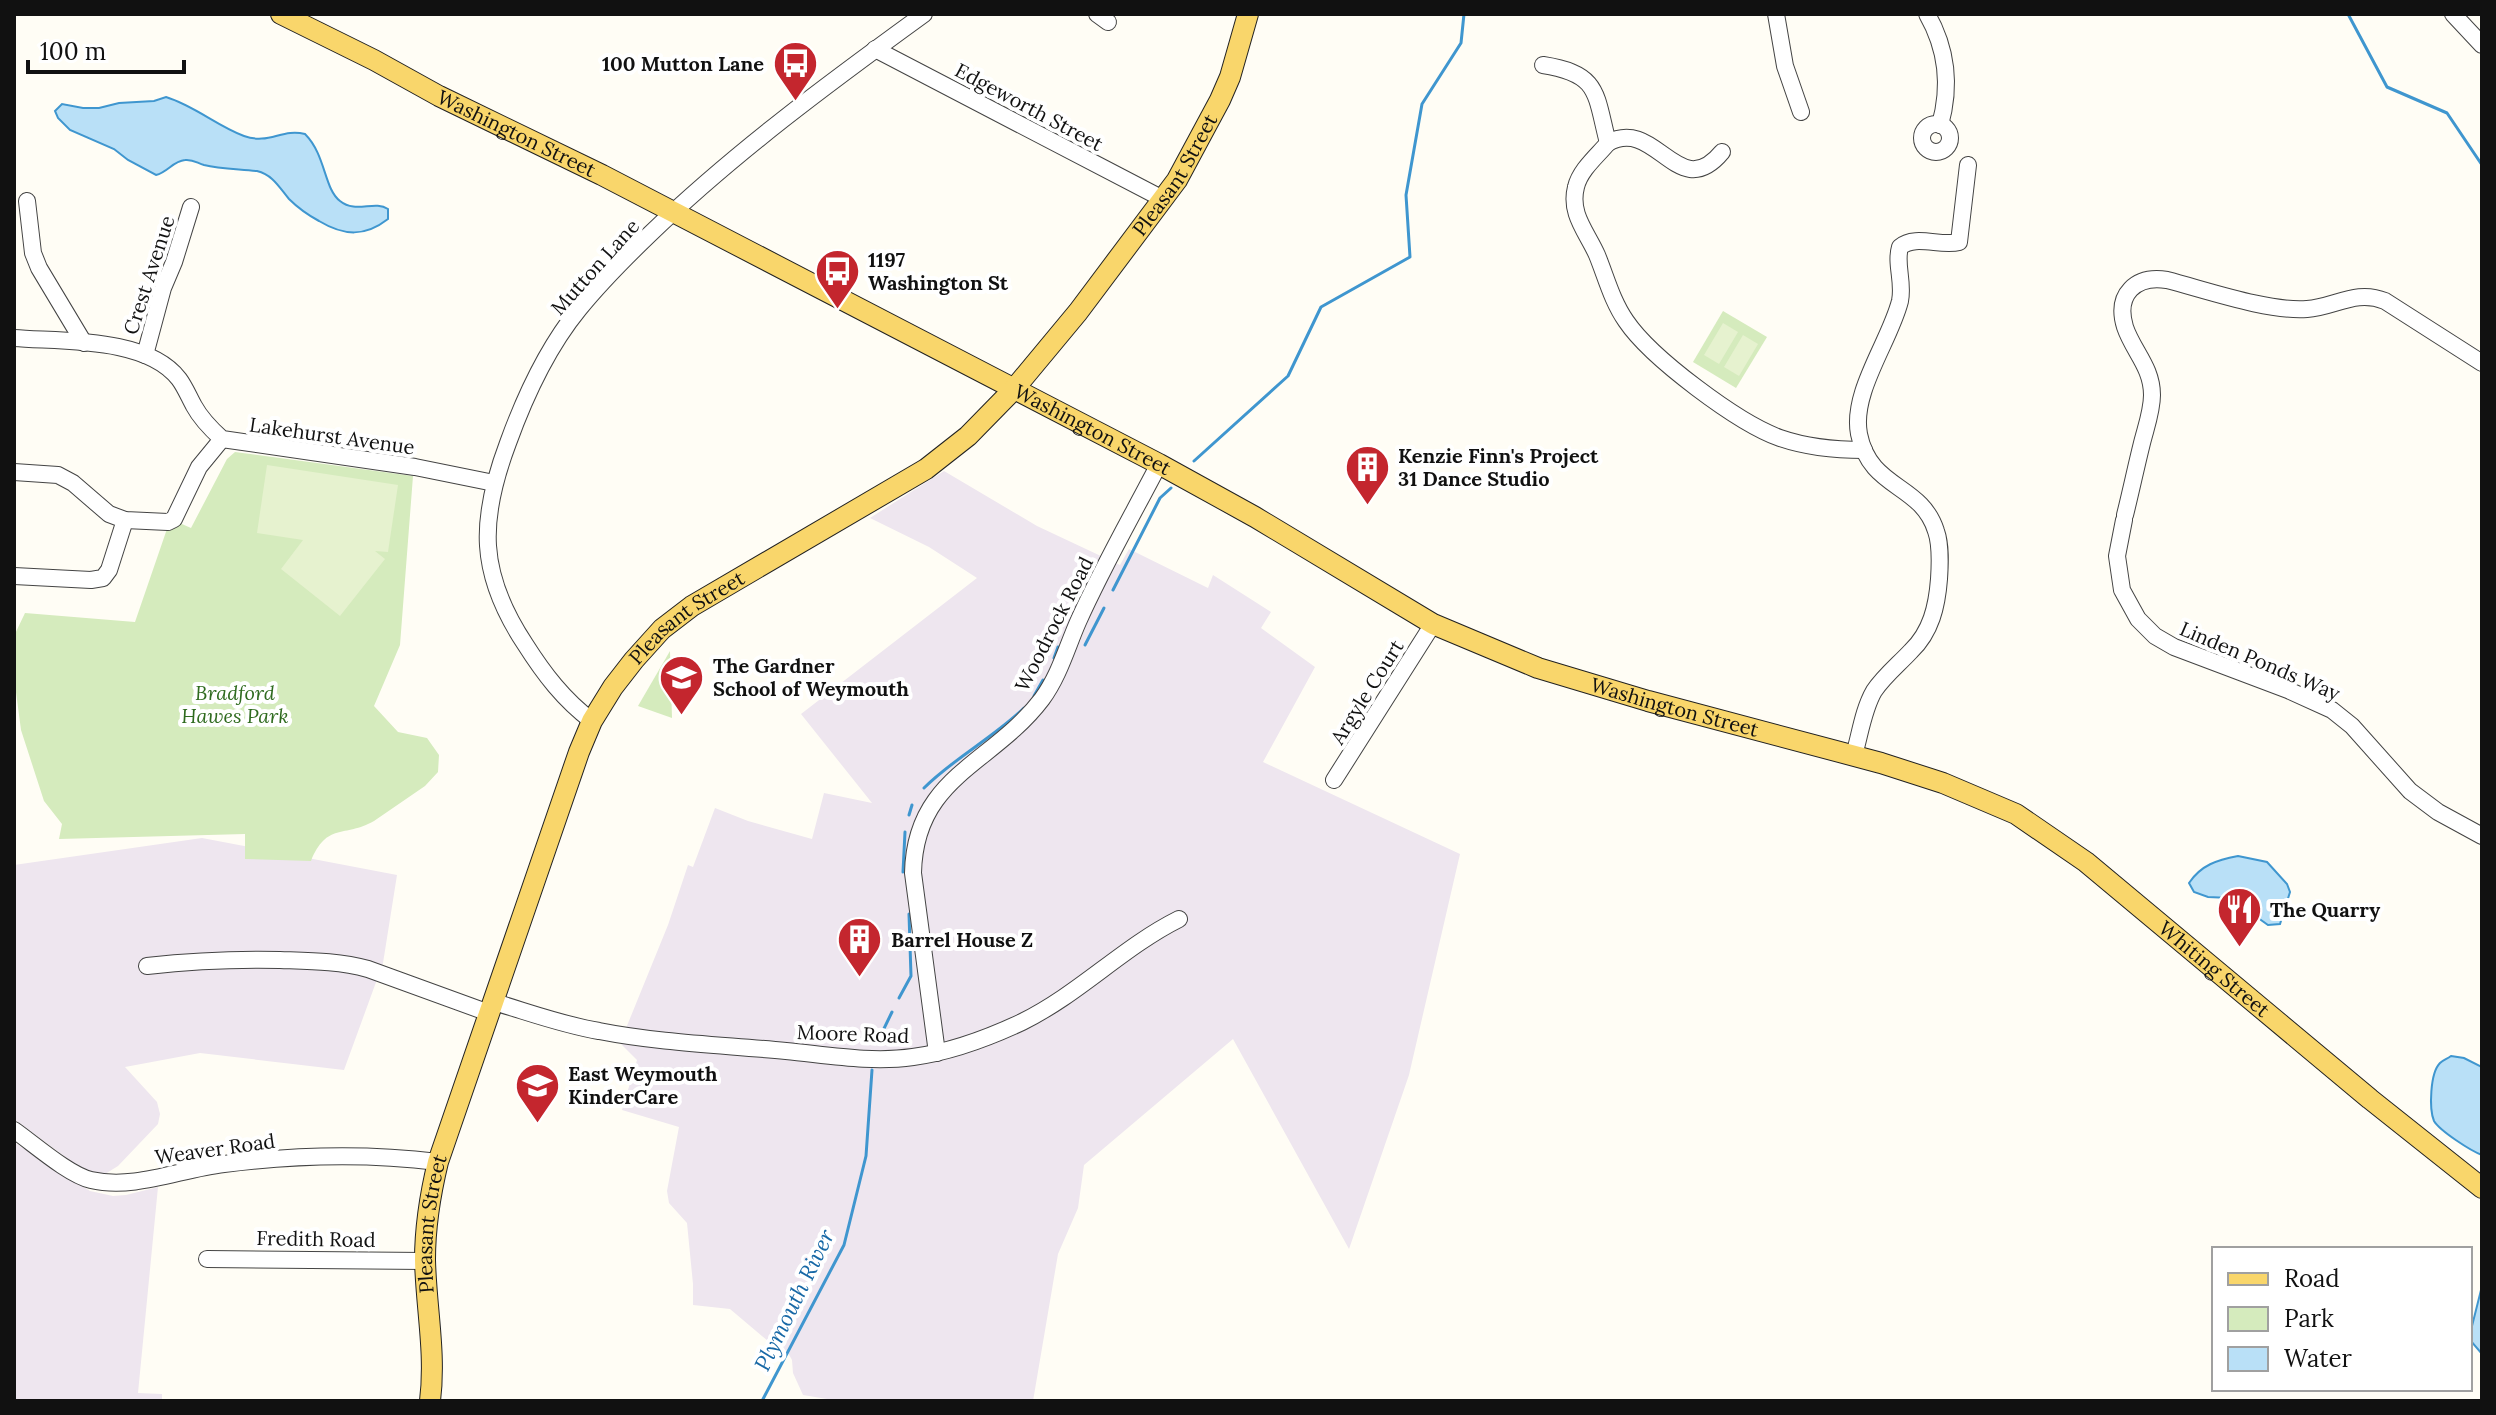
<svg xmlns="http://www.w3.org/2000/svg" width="2496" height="1415" font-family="Lora,serif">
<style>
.industrial{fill:#eee6ef}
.green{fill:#d5ebbd}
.pitch{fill:#e6f2cf}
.water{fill:#b9e0f7;stroke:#3f96cf;stroke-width:2}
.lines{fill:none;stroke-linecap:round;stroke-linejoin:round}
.stream{stroke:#3f96cf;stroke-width:3}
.minor-casing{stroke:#444;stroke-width:18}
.major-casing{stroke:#222;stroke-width:22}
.minor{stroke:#fff;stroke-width:16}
.major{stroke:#f9d66b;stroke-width:20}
.labels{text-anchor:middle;stroke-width:8;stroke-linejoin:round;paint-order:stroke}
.poi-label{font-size:20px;font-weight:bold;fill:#111;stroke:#fff;text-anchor:start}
.street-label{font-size:20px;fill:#111;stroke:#fff}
.park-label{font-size:20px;font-style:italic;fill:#2f6b1f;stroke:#fff}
.water-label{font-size:22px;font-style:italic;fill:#1768a6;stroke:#fff}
</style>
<rect width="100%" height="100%" fill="#fffdf5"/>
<g class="industrial">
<polygon points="944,471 1037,526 1120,565 1129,549 1208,588 1213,575 1271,612 1261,628 1315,667 1263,762 1460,854 1409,1075 1349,1249 1233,1039 1084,1165 1078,1208 1058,1254 1033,1401 839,1401 803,1395 793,1373 792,1360 787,1351 768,1341 730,1309 693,1305 693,1284 687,1223 669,1203 667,1191 679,1127 622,1110 637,1060 620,1043 668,925 688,865 693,867 715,808 748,821 812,839 824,793 872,803 801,714 977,578 929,547 870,518"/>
<polygon points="202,838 397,875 383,963 344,1070 200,1053 125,1067 157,1102 160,1114 158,1124 118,1166 105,1174 92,1173 80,1168 14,1119 14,865"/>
<polygon points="14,1142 90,1191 113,1196 126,1195 158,1187 138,1393 162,1394 162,1401 14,1401"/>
</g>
<g class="green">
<polygon points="1723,311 1767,337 1736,388 1693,362"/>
<path d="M 235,452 L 413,476 L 400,645 L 374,706 L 398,732 L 427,738 L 439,755 L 438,772 L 425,786 L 374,821 C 344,838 327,822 311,861 L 245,859 L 245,834 L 59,839 L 62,824 L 44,801 L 21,730 L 14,677 L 14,636 L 25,613 L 135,622 L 168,526 L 175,521 L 191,528 L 227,459 Z"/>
<polygon points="670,651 672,718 638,706"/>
</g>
<g class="pitch">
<polygon points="1723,323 1738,332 1719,364 1704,355"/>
<polygon points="1743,335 1758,344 1739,376 1724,367"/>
<polygon points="267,465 398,485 388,552 375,551 385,559 340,616 281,569 303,540 257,533"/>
</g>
<g class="water">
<path d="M 166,97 C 195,106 217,126 244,136 C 269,145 282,128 305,134 C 326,155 324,189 340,201 C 356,214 374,200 388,209 L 388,219 C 365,237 344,236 319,221 C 308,215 298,208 289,199 C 279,187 273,175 257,171 C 240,169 220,169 204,165 C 197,163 193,159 185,160 C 173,161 168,172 156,175 L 128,160 L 114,149 L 70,130 L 58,118 L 55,111 L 62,104 L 83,108 L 99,108 L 119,103 L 154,101 Z"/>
<path d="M 2238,856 L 2267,862 L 2287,884 L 2290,892 L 2280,924 L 2268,925 L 2230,898 L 2208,897 L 2194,892 L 2189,883 C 2201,865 2217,860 2238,856 Z"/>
<path d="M 2451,1056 L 2464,1058 L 2482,1067 L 2482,1155 C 2471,1151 2440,1131 2434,1121 C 2429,1109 2430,1073 2440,1063 C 2443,1060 2447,1059 2451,1056 Z"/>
<polygon points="2482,1286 2482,1354 2470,1340 2470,1334"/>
</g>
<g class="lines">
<g class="stream">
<polyline points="2348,14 2387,87 2447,113 2482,165"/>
<polyline points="1194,461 1288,376 1321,307 1410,257 1406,195 1422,104 1461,43 1464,14"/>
<polyline points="1113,590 1160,498 1171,488"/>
<polyline points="1085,645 1104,608"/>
<polyline points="1054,658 1058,647"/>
<polyline points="1034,696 1043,680"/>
<path d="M 924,788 C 954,758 993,738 1024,708"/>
<polyline points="909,815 912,805"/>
<polyline points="903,872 905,832"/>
<polyline points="899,998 911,976 909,914"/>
<polyline points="877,1043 892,1012"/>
<polyline points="762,1401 844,1245 866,1156 872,1070"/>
</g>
<defs>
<g id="minor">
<polyline points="1097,14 1108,22"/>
<polyline points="1776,14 1785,66 1801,112"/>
<path d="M 1927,14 C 1947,49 1951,86 1940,125"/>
<polyline points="2453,14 2482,45"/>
<polyline points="875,49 1163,199"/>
<path d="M 1543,65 C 1600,74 1595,93 1608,143 C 1656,116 1678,205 1722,152"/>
<circle cx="1936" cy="138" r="14"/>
<path d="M 1608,143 C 1597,156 1580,170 1576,187 C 1569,214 1587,232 1597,255 C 1606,277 1612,301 1626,321 C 1651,358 1738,423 1780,438 C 1806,447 1837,450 1864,450"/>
<polyline points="27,201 33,253 39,268 84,343"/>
<path d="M 14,338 C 62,342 147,337 179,379 C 185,387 189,397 194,406 C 201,419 211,429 222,439 L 415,467 L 494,483"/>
<polyline points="145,355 163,288 174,262 191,207"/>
<polyline points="14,472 58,475 73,483 109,514 125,520 168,522 174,519 199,467 222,439"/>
<path d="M 2125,515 C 2131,491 2136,467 2142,443 C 2146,427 2152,411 2152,395 C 2152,367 2133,351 2125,327 C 2115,294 2136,275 2167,280 C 2206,290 2269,312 2307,309 C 2335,307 2356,289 2385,301 L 2482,363"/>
<polyline points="2124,520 2117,556 2122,590 2138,619 2155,636 2174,647 2288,690 2332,710 2352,726 2410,791 2438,812 2482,836"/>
<polyline points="14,576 91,580 103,578 109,570 125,520"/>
<path d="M 592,721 C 564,700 544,674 525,644 C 478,573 479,520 508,443 C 525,396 547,348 579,309 C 601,282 625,258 650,234 C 734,153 829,83 924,14"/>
<path d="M 1854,755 C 1860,735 1863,710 1874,691 C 1884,676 1899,664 1911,651 C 1931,632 1937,606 1939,579 C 1940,564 1941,545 1936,531 C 1921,483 1870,490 1859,434 C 1851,392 1890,341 1900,301 C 1904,282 1895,264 1900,247 C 1915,234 1941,247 1959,242 L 1968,165"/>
<polyline points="1334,780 1433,624"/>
<path d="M 147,966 C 192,961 235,959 280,960 C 309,961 339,961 368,969 L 489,1013"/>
<path d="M 494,1002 C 528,1012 563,1025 599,1031 C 660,1043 724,1045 786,1051 C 828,1055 871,1063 913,1057 C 950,1052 988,1038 1022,1022 C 1079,994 1123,947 1179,919"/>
<path d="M 937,1053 L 913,873 C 915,776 992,765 1042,699 C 1059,676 1067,647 1078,622 C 1102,568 1132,516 1159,464"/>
<path d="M 14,1130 C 34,1144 69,1175 91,1180 C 135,1190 180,1169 224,1164 C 294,1155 367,1153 438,1162"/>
<polyline points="207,1259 425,1261"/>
</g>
<g id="major">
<path id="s1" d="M 281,14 L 374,60 L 439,96 L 602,175 L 1159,464 L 1255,517 L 1433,624 L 1538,668 L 1648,701 L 1881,763 L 1943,783 L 2016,814 L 2086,862 L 2370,1099 L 2482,1188"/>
<path id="s2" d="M 430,1401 C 436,1353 426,1307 425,1260 C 425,1227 430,1195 438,1162 L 579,752 L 592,721 L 613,687 L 634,660 L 662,629 L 692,606 L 926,469 L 968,436 L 1014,389 L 1078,312 L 1177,180 L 1220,100 L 1230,77 L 1248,14"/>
</g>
</defs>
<use href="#minor" class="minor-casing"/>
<use href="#major" class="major-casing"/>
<use href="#minor" class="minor"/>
<use href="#major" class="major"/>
</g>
<defs>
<symbol id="bus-pin" viewBox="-11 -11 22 30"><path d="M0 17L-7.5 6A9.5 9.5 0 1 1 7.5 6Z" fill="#c4262e" stroke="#fff"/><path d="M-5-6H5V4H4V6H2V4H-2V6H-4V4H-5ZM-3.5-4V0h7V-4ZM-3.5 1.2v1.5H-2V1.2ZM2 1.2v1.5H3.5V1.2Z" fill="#fff"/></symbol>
<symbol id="building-pin" viewBox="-11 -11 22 30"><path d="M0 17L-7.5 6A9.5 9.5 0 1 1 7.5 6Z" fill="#c4262e" stroke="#fff"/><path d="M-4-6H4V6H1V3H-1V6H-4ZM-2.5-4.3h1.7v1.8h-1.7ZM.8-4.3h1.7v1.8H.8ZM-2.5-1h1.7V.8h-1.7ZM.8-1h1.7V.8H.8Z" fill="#fff"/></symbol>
<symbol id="school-pin" viewBox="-11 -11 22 30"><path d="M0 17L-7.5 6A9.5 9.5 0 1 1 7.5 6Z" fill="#c4262e" stroke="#fff"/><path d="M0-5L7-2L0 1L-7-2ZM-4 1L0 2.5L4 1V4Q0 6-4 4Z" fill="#fff"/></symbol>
<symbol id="restaurant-pin" viewBox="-11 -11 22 30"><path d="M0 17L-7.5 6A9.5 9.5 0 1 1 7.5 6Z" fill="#c4262e" stroke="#fff"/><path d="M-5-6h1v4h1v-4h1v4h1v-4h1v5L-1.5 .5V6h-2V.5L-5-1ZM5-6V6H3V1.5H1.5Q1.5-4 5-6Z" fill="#fff"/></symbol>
</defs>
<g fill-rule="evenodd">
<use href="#bus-pin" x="770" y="38" width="51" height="69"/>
<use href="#bus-pin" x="812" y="246" width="51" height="69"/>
<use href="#building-pin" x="1342" y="442" width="51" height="69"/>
<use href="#school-pin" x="656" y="652" width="51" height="69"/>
<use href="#restaurant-pin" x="2214" y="884" width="51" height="69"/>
<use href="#building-pin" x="834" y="914" width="51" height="69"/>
<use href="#school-pin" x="512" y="1060" width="51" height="69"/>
</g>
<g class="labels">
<g class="poi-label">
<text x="764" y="71" text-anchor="end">100 Mutton Lane</text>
<text x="868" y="267">1197<tspan x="868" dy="23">Washington St</tspan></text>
<text x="1398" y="463">Kenzie Finn's Project<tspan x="1398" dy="23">31 Dance Studio</tspan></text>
<text x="713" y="673">The Gardner<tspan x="713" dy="23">School of Weymouth</tspan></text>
<text x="2270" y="917">The Quarry</text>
<text x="891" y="947">Barrel House Z</text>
<text x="568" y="1081">East Weymouth<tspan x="568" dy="23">KinderCare</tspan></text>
</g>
<g class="street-label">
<text transform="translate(1029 107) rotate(28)" y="7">Edgeworth Street</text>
<text dy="7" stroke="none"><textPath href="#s1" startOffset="264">Washington Street</textPath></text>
<text dy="7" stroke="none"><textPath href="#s2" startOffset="1520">Pleasant Street</textPath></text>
<text transform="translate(595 267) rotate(-48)" y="7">Mutton Lane</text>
<text transform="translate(149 275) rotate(-72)" y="7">Crest Avenue</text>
<text dy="7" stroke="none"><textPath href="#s1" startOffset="912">Washington Street</textPath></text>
<text transform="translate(332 436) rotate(8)" y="7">Lakehurst Avenue</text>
<text dy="7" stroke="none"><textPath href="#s2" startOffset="850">Pleasant Street</textPath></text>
<text transform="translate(1054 624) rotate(-63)" y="7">Woodrock Road</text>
<text transform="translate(2260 661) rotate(23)" y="7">Linden Ponds Way</text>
<text transform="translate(1367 692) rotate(-58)" y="7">Argyle Court</text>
<text dy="7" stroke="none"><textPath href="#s1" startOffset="1560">Washington Street</textPath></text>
<text dy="7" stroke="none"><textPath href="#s1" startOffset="2170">Whiting Street</textPath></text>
<text transform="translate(853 1034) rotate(2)" y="7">Moore Road</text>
<text transform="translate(215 1149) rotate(-8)" y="7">Weaver Road</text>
<text dy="7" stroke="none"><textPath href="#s2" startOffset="178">Pleasant Street</textPath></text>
<text transform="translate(316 1239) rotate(1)" y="7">Fredith Road</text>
</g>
<g class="park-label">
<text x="235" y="700">Bradford<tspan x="235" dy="23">Hawes Park</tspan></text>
</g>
<g class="water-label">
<text transform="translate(794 1300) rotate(-64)" y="8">Plymouth River</text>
</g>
</g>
<rect width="2496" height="1415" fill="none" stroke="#111111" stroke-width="32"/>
<rect x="2212" y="1247" width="260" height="144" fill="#ffffff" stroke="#a0a0a0" stroke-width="2"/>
<rect x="2228" y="1273" width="40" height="12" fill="#f9d66b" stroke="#a0a0a0" stroke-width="2"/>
<text x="2284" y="1287" font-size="24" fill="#111111">Road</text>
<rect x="2228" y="1307" width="40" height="24" fill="#d5ebbd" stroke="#a0a0a0" stroke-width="2"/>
<text x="2284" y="1327" font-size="24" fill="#111111">Park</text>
<rect x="2228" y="1347" width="40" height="24" fill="#b9e0f7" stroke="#a0a0a0" stroke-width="2"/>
<text x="2284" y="1367" font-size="24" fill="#111111">Water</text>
<path d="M28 60v12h156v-12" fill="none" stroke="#111111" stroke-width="4"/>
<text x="40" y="60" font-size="24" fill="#111111" stroke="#ffffff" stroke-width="6" paint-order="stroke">100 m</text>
</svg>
